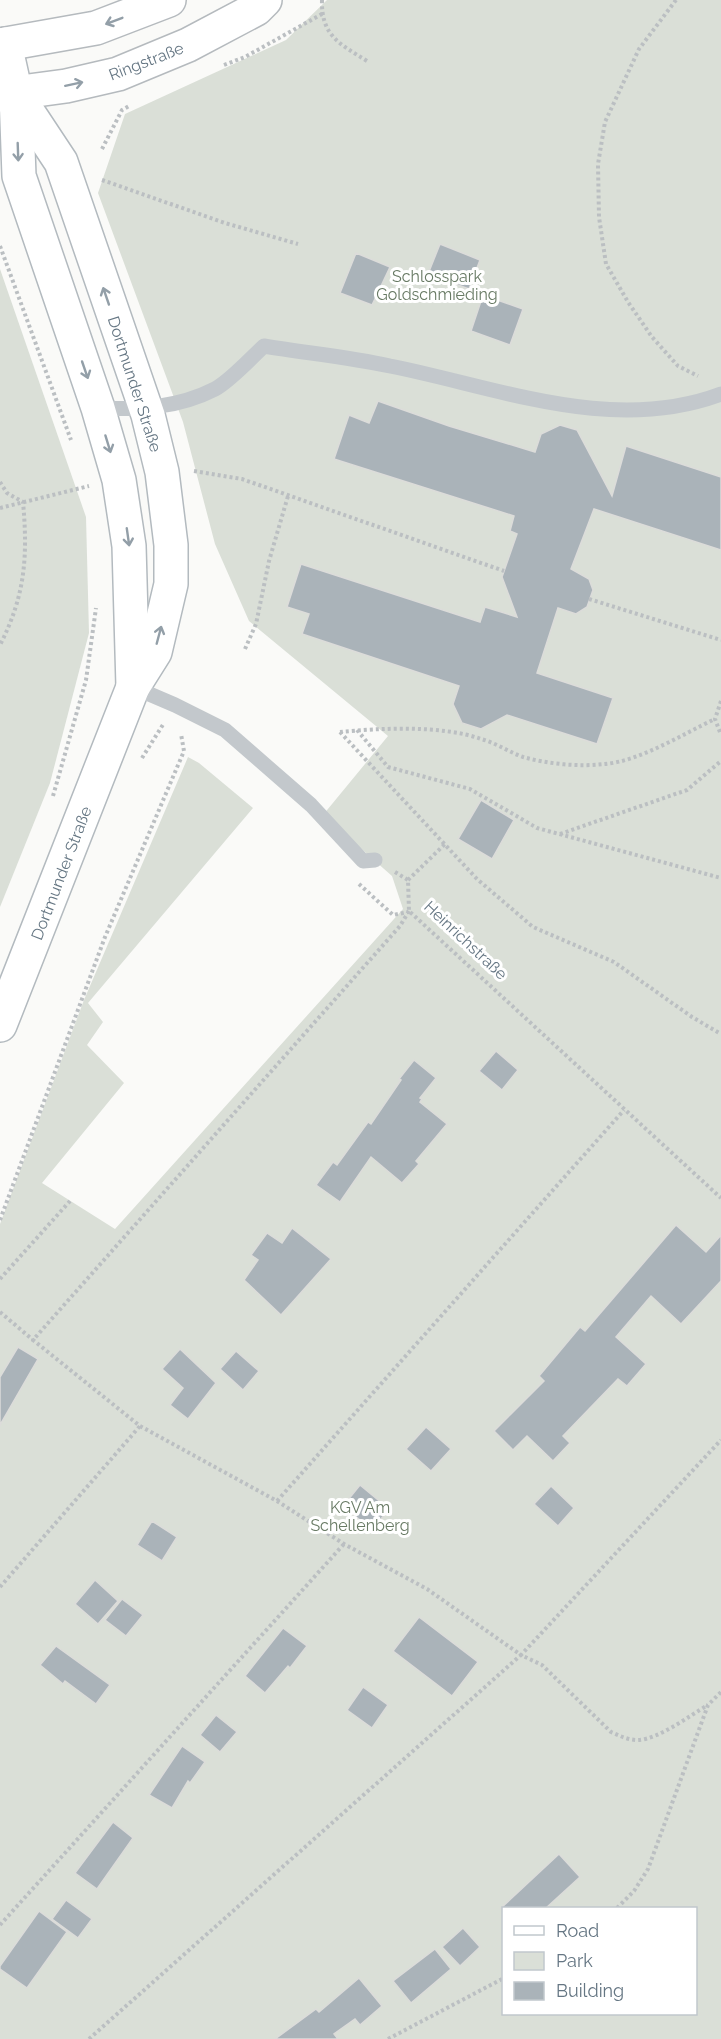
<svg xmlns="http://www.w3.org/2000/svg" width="721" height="2039" font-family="Raleway,sans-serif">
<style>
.green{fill:#dadfd7;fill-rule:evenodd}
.building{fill:#aab3b9;stroke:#dcdcda;stroke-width:1.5}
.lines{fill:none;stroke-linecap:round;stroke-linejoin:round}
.secondary-casing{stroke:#b3babf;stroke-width:36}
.primary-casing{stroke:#b5babe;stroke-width:36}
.path{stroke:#bbbfc2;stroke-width:4;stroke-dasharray:3 3;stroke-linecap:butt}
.service{stroke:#c3c8cc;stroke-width:15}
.secondary{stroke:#fff;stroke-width:33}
.primary{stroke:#fff;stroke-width:33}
.oneway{stroke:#939fa8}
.labels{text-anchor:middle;stroke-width:6;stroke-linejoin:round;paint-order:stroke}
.street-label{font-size:16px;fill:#657683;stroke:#fff}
.park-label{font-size:16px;fill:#687a64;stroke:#fff}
</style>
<rect width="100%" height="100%" fill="#fafaf8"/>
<g class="green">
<path d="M 327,0 L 721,0 L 721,2039 L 0,2039 L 0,1224 L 84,1000 L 188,757 L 199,763 L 253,808 L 88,1003 L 103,1022 L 87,1045 L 124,1083 L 42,1183 L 115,1229 L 403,909 L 392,876 L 323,815 L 388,736 L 249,621 L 215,544 L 183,422 L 98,193 L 125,114 L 286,40 ZM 504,1908 L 696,1908 L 696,2014 L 504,2014 Z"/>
<polygon points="0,269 86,517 89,633 50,783 0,907"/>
</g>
<g class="building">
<polygon points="440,244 480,260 469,289 428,274"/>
<polygon points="356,253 390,267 372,305 340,293"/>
<polygon points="483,295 523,309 510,345 471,331"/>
<polygon points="378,401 449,426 535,452 541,434 560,425 577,430 612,496 626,446 721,477 721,550 594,509 571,569 589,579 593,590 587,607 576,614 558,608 537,673 613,698 597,744 507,715 481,729 462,723 453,704 459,686 302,634 309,614 287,607 301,564 480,622 485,607 517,617 502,577 517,534 510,531 514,516 334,459 349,415 369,423"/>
<polygon points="481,800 514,820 492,859 458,839"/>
<polygon points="496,1051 518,1070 502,1090 479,1071"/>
<polygon points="414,1060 436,1078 420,1098 422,1099 420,1102 447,1124 416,1161 419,1164 402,1183 371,1157 340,1202 316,1185 333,1162 337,1165 368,1122 371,1124 401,1080 399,1079"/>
<polygon points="676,1225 706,1252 721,1235 721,1281 681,1324 651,1296 616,1337 646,1364 627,1386 618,1379 563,1436 570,1443 553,1461 527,1436 513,1450 494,1431 544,1381 539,1376 580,1327 585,1331"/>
<polygon points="292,1228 331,1259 281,1315 244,1280 258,1260 251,1255 267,1233 282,1243"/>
<polygon points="18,1347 38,1359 0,1425 0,1377"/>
<polygon points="180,1349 216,1383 188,1419 170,1405 183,1388 162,1369"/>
<polygon points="236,1351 259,1371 243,1390 220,1369"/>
<polygon points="426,1427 451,1449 431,1471 406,1449"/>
<polygon points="360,1485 389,1509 372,1530 343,1506"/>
<polygon points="551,1486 574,1508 558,1526 534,1504"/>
<polygon points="152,1521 177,1537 162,1561 137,1545"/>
<polygon points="95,1580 118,1601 98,1624 75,1604"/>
<polygon points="122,1599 143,1615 126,1636 105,1620"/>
<polygon points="419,1617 478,1662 452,1696 393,1651"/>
<polygon points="283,1628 307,1646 290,1668 288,1666 265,1693 245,1676"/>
<polygon points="56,1646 110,1685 96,1704 65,1681 63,1684 40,1665"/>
<polygon points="363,1687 388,1705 372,1728 347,1710"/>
<polygon points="216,1715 237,1732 220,1752 200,1735"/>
<polygon points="182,1746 205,1762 190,1783 188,1781 172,1808 149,1795"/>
<polygon points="113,1822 133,1838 97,1889 75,1873"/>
<polygon points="559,1854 580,1877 546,1908 501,1908"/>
<polygon points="66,1900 92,1919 78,1938 52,1919"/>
<polygon points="39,1911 67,1932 27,1988 0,1969 0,1966"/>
<polygon points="463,1928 480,1947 460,1966 442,1947"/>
<polygon points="435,1949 451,1969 411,2003 393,1981"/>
<polygon points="359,1978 382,2006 360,2025 355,2019 334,2034 338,2039 275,2039 316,2009 319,2012"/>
</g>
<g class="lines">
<defs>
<g id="secondary">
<polyline points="5,44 16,94 19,176 98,408 119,480 129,546 133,687"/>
<polyline points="0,1025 133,687 155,652 171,584 171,545 162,472 148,415 61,162 16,94"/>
</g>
<g id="primary">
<polyline points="0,45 96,28 169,0"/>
<polyline points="0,95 66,86 118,74 188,45 256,9 265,0"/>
</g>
</defs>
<use href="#secondary" class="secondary-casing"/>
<use href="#primary" class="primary-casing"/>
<g class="path">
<path d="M 322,0 C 321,36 340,44 367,61"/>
<polyline points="676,0 639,49 605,122 598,164 599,217 606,264 628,302 652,337 678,366 698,376"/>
<polyline points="224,65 245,57 322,14"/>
<polyline points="102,149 122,110 129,106"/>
<polyline points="102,180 225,223 298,244"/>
<polyline points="0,246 71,440"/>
<polyline points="194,471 242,479 504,571"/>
<path d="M 0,482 L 7,493 L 23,502 C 28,557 25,596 0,645"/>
<polyline points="0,508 89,486"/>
<polyline points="589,599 721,640"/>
<polyline points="245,649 256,624 269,561 288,496"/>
<polyline points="721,701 715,719 721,735"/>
<polyline points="357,730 388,767 470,789 537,828 721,878"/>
<polyline points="340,732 477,879 533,927 614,962 692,1017 721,1034"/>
<path d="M 340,732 C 381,728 442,725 481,739 C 496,743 509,752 523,757 C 548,764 579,767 605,764 C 640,761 683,734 715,719"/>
<polyline points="142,758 164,723"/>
<polyline points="53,796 86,680 96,608"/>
<polyline points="560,834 687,790 721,761"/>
<polyline points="395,872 408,880 409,911 721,1198"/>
<polyline points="408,880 445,844"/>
<polyline points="359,884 393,915 408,912"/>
<polyline points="409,911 400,926 33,1340 140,1426 277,1501 344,1544 427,1589 521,1655 721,1440"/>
<polyline points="0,1220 105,937 184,751 181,734"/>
<polyline points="0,1279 70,1201"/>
<polyline points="0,1312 33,1340"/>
<polyline points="277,1501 624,1110"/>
<polyline points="0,1587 140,1426"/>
<polyline points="617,1908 634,1891 648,1869 708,1705 721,1692"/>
<polyline points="0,1925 344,1544"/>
<path d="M 89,2039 L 521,1655 L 542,1665 L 611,1732 C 620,1736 628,1740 638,1740 C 659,1739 689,1716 708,1705"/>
<polyline points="388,2039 504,1978"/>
</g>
<g class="service">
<path d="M 98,408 C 138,410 178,408 215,389 C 230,381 251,358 264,346 C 306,353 349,357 390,366 C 497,387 612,435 721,394"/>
<polyline points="133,687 175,705 225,730 311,805 363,861 375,860"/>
</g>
<use href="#secondary" class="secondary"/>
<use href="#primary" class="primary"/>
</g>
<defs><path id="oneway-shaft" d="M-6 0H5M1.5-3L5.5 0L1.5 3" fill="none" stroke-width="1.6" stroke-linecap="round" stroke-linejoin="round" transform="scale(1.5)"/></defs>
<g class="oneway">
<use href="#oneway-shaft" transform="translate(114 21) rotate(159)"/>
<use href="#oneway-shaft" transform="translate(74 84) rotate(-12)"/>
<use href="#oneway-shaft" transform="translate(18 152) rotate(88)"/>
<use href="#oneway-shaft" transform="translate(106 296) rotate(-109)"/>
<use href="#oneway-shaft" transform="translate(85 370) rotate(71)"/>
<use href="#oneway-shaft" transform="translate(108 444) rotate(73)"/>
<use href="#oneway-shaft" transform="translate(128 537) rotate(82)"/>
<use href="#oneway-shaft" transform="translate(159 635) rotate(-75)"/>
</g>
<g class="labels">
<g class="street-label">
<text transform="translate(146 61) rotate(-21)" y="6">Ringstraße</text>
<text transform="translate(135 384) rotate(72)" y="6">Dortmunder Straße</text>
<text transform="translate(61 873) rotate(-69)" y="6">Dortmunder Straße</text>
<text transform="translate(466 940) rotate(43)" y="6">Heinrichstraße</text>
</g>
<g class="park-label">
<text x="437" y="282">Schlosspark<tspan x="437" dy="18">Goldschmieding</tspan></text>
<text x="360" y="1513">KGV Am<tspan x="360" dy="18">Schellenberg</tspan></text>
</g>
</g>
<rect x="502" y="1907" width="195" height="108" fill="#ffffff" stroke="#c1c8cd" stroke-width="1.5"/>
<rect x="514" y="1926" width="30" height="9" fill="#ffffff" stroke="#c1c8cd" stroke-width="1.5"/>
<text x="556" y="1937" font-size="18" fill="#657683">Road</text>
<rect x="514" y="1952" width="30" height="18" fill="#dadfd7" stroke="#c1c8cd" stroke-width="1.5"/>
<text x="556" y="1967" font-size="18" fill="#657683">Park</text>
<rect x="514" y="1982" width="30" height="18" fill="#aab3b9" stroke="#c1c8cd" stroke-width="1.5"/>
<text x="556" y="1997" font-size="18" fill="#657683">Building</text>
</svg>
